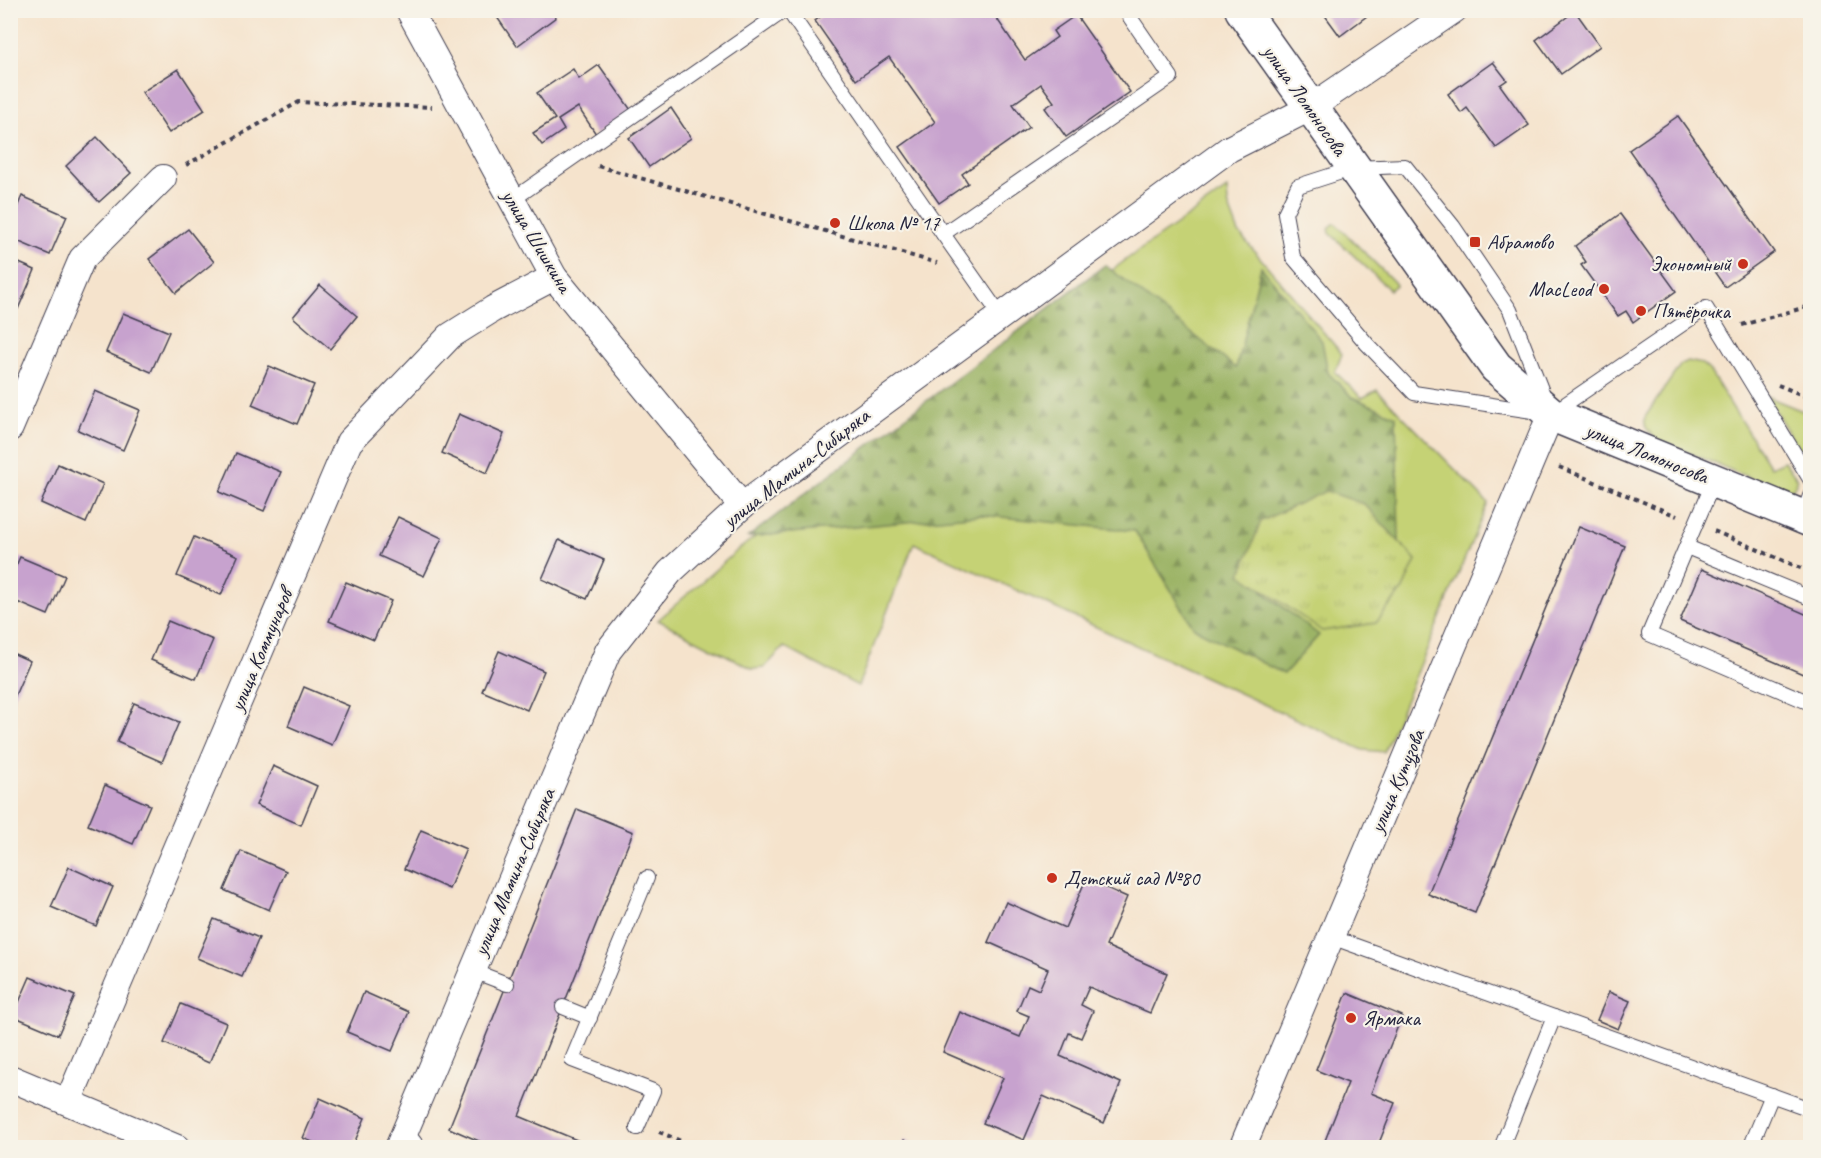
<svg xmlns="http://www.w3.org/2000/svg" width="1821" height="1158" font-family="Caveat,sans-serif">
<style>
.grass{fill:#c5d274;stroke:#747a58;stroke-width:1.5}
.forest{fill:url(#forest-firs);stroke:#5f6b50;stroke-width:1.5}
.park{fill:url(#park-tufts);stroke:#747a58;stroke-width:1.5}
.building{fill:#c7a2ce}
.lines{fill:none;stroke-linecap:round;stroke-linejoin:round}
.service-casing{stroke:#423f51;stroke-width:16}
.minor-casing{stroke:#423f51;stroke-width:28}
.tertiary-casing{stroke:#423f51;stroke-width:36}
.path{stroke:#423f51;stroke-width:4;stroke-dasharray:4.5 4.5;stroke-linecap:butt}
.service{stroke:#fff;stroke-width:14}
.minor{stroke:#fff;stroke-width:26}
.tertiary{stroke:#fff;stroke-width:33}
.poi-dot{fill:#c8321e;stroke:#f7f3e8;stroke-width:2}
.labels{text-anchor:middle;stroke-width:4.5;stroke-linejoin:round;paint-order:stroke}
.street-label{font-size:21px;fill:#22223b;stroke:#f7f3e8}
.poi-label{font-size:21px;fill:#22223b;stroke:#f7f3e8;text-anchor:start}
</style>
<defs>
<pattern id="forest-firs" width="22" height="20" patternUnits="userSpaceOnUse" patternTransform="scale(1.5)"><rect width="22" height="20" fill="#9cb466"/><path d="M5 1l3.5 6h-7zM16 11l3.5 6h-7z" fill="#7f9255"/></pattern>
<pattern id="park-tufts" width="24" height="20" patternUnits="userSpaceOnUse" patternTransform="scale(1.5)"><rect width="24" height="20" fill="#c5d274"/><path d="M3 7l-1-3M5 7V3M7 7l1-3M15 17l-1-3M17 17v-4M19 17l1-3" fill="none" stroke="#a9b465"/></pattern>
</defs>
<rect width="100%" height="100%" fill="#f7f3e8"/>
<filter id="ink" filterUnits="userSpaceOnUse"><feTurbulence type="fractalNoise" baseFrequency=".0167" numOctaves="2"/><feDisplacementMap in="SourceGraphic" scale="12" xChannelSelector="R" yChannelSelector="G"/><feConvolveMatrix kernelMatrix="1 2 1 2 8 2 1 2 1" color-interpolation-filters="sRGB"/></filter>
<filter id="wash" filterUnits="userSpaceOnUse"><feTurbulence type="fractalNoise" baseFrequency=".008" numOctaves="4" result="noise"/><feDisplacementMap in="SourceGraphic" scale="24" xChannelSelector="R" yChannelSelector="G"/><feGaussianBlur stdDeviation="1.35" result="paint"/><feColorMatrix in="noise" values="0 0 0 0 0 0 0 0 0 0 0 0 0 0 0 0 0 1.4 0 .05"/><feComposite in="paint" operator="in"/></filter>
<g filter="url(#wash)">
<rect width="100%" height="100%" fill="#f5e3cc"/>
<g class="grass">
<polygon points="1227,189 1228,204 1239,233 1342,354 1335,372 1362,398 1377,390 1488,503 1384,752 1363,750 914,543 858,686 784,647 764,668 753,669 658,620 739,549 1127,259"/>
<polygon points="1335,223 1394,282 1396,285 1390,290 1330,233 1329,228"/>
<path d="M 1688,361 L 1702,364 L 1709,370 L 1770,467 L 1784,461 L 1797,479 C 1796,487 1793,489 1786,493 L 1656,439 C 1649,432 1643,427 1645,417 L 1681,364 Z"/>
<polygon points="1766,396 1810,414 1810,468"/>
</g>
<polygon class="forest" points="1105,265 1236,368 1261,267 1322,341 1328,373 1352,397 1396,416 1399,541 1303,525 1262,591 1319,635 1284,674 1194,628 1135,531 981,515 748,537"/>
<polygon class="park" points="1326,491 1364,504 1416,560 1403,589 1376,623 1322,631 1241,574 1261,521"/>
<g id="blocks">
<g class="building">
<polygon points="492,10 552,10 556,17 517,46"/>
<polygon points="829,10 991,10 1025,60 1057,37 1053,31 1076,15 1130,92 1066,137 1045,108 1054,102 1041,84 1013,104 1029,127 962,174 968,183 939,203 900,147 935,122 889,57 856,80 815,21"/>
<polygon points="1321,10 1375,10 1340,36"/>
<polygon points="1575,11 1600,46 1561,74 1536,40"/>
<polygon points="1493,62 1507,80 1500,85 1529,125 1496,148 1467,108 1461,113 1448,94"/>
<polygon points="599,65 631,110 596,134 578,107 558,120 564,130 542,145 533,133 555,119 537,93 573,69 579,79"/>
<polygon points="178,69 205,110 169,133 142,92"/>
<polygon points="671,108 691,138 649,167 629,138"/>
<polygon points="1678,116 1774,252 1725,287 1629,150"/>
<polygon points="97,137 131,173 99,202 66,166"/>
<polygon points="22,196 67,216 50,255 10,238 10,224"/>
<polygon points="1620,214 1676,291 1633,322 1626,311 1618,316 1581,265 1586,262 1575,246"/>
<polygon points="188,229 214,262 176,293 149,259"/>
<polygon points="10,259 35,270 18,309 10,306"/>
<polygon points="320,285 357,316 330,349 293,317"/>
<polygon points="123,313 169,332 151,372 106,352"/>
<polygon points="269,366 314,385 297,424 252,405"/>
<polygon points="95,391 140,410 123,450 78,430"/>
<polygon points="459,414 504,434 487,473 442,453"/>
<polygon points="236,453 281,472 264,511 219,492"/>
<polygon points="58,464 103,484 86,523 41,503"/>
<polygon points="398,517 442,538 424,576 379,556"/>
<polygon points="1579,527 1625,546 1475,913 1428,894"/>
<polygon points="194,537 238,556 221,595 177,576"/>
<polygon points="559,540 604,560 587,599 542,579"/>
<polygon points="20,557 65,576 48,615 10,599 10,579"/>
<polygon points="1702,569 1810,616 1810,677 1680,621"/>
<polygon points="346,582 391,601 374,640 329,621"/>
<polygon points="168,621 213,640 196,679 151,660"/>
<polygon points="499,651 544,671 527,710 482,691"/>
<polygon points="10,652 30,661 13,700 10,699"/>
<polygon points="304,687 349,706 332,745 288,726"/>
<polygon points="134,703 179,722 162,762 117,742"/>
<polygon points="273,766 317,786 301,825 256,805"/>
<polygon points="105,785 150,805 133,844 88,825"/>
<polygon points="577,809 633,832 519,1116 596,1148 495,1148 449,1128"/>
<polygon points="421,830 466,849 449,889 404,869"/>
<polygon points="241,851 286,871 269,910 224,890"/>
<polygon points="69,867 113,887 96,926 51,907"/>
<polygon points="1086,879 1127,897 1106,946 1167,973 1150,1013 1089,987 1081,1005 1093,1011 1081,1038 1069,1033 1060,1056 1121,1083 1104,1123 1043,1096 1024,1140 983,1123 1003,1078 943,1052 960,1012 1020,1037 1029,1016 1017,1011 1028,985 1039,990 1048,969 988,942 1006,902 1065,928"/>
<polygon points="214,919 259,938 242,977 197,958"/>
<polygon points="30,977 75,996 58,1035 13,1016"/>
<polygon points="364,992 409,1012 392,1051 347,1032"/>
<polygon points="1609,992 1630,1001 1618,1029 1597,1020"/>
<polygon points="1347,993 1402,1016 1371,1093 1395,1103 1377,1148 1322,1148 1348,1083 1316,1070"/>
<polygon points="181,1004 226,1023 209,1063 164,1043"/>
<polygon points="320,1098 365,1118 352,1148 326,1148 303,1138"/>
<polygon points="904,1140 920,1148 900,1148"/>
</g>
</g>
</g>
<g filter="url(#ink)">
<use href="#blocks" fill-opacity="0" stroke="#423f51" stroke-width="1.5"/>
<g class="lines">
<defs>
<g id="service">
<polyline points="788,10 943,234 1171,77 1125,10"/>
<polyline points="512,200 785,10"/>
<polyline points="943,234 1000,315"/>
<polyline points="1544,397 1510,310 1453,226 1405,166 1354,168 1298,186 1285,213 1293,257 1367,344 1414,393 1551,414 1706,308 1810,479"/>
<polyline points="1714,481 1649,634 1810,703"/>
<polyline points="1802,517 1810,496"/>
<polyline points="1687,547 1810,598"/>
<polyline points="1331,937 1810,1109"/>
<polyline points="473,971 507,984"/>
<polyline points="563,1007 590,1018"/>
<polyline points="637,1128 653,1091 572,1060 647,878"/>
<polyline points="405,1130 419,1148"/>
<polyline points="1501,1148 1554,1017"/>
<polyline points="1750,1148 1772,1095"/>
</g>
<g id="minor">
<polyline points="409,10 554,277 742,506"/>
<polyline points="10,428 82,259 163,178"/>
<polyline points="10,1078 177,1148"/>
<polyline points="68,1102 349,442 450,336 493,309 554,277"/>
<polyline points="398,1148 608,651 670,572 742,506 1229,149 1310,108 1454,10"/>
<polyline points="1242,1148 1551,414"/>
</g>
<polyline id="tertiary" points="1242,10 1496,367 1551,414 1810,520"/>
</defs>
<use href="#service" class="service-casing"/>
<use href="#minor" class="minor-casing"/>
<use href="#tertiary" class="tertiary-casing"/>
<g class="path">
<polyline points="186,165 299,102 432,107"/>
<polyline points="598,166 937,263"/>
<polyline points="1742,325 1810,306"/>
<polyline points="1778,385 1810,398"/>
<polyline points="1559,467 1677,516"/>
<polyline points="1714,531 1810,572"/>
<polyline points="659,1132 698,1148"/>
</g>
<use href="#service" class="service"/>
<use href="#minor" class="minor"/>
<use href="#tertiary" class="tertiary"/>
</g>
</g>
<g class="poi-dot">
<circle cx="835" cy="223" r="6"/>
<rect x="1469" y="236" width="12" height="12" rx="3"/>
<circle cx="1743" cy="264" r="6"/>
<circle cx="1604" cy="289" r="6"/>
<circle cx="1641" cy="311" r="6"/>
<circle cx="1052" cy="878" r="6"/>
<circle cx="1351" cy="1018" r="6"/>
</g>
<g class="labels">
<g class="street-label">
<text transform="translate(1305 100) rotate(55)" y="7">улица Ломоносова</text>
<text transform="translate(537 241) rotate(59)" y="7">улица Шишкина</text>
<text transform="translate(1647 453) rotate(22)" y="7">улица Ломоносова</text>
<text transform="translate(796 468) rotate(-38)" y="7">улица Мамина-Сибиряка</text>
<text transform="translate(261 650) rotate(-67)" y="7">улица Коммунаров</text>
<text transform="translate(1397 781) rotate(-67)" y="7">улица Кутузова</text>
<text transform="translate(514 872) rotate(-67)" y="7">улица Мамина-Сибиряка</text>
</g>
<g class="poi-label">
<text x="847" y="230">Школа № 17</text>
<text x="1487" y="249">Абрамово</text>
<text x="1731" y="271" text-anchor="end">Экономный</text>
<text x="1592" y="296" text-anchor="end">MacLeod</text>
<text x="1653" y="318">Пятёрочка</text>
<text x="1064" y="885">Детский сад №80</text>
<text x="1363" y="1025">Ярмака</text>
</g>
</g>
<rect width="1821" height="1158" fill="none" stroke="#f7f3e8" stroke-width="36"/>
</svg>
